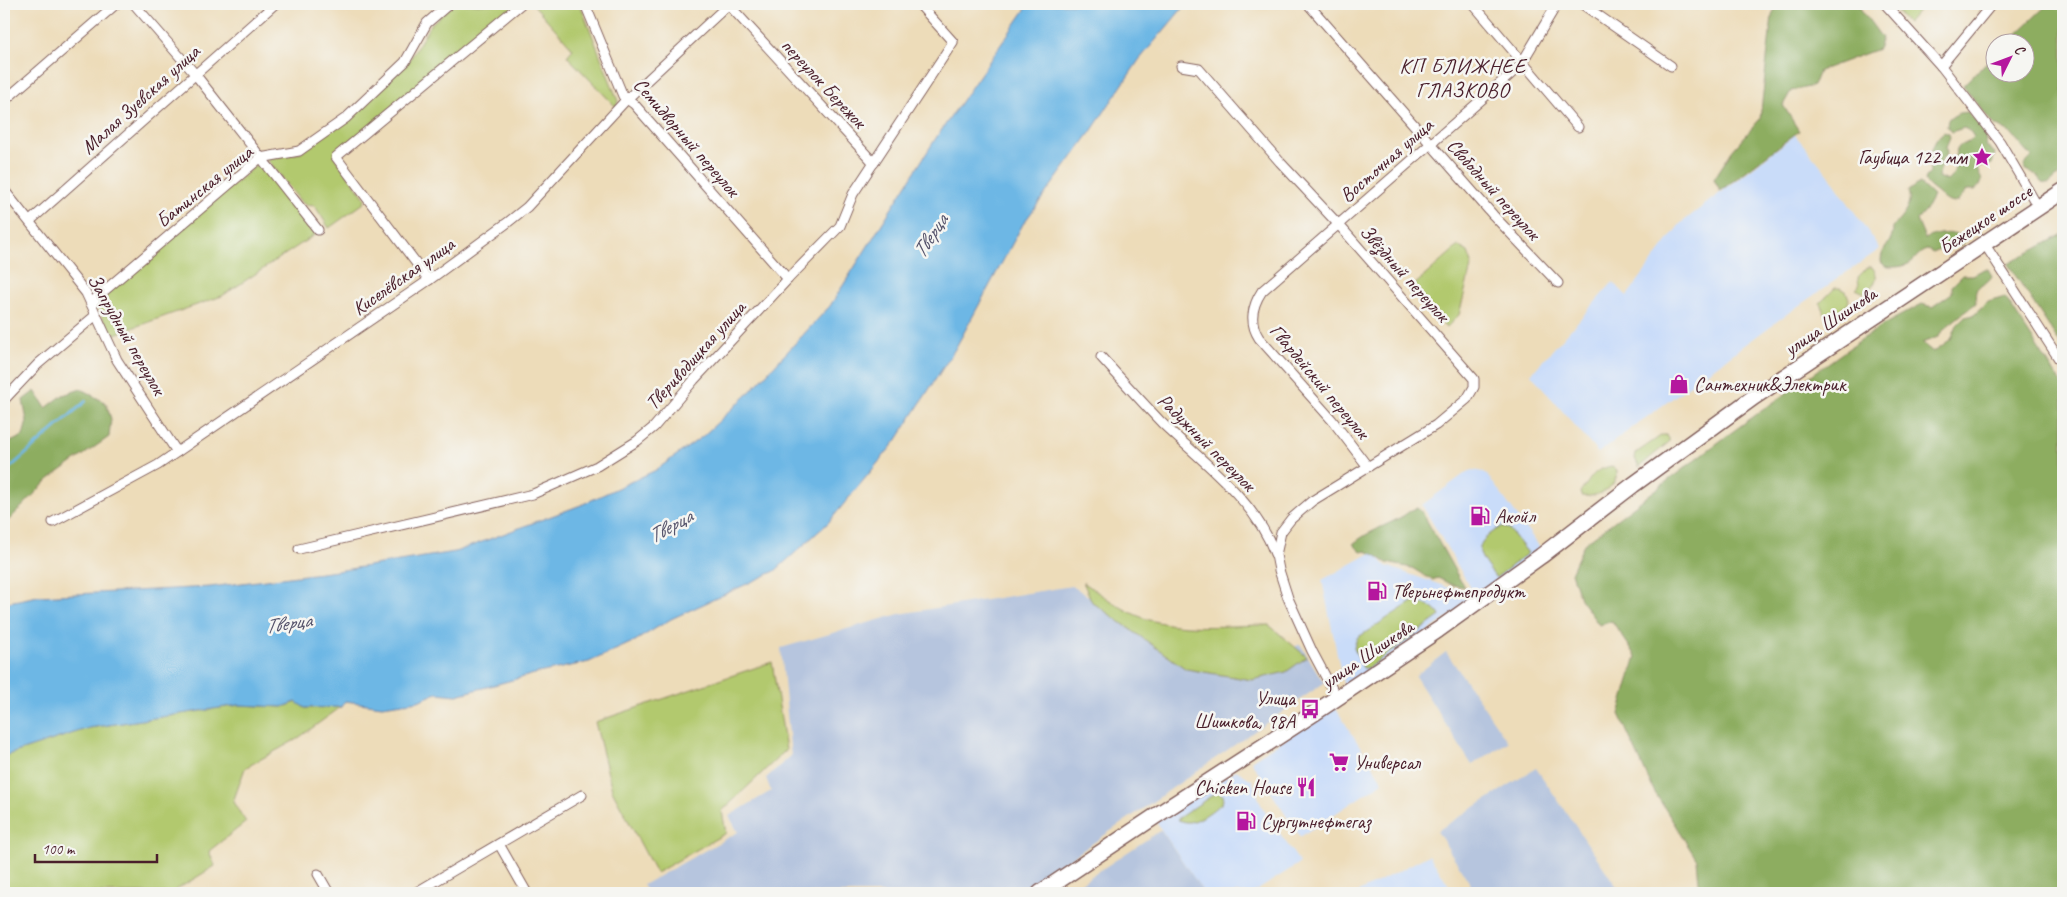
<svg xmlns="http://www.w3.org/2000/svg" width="2067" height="897" font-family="Caveat,sans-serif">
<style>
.built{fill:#c9dcf9}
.industrial{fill:#b6c5de}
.green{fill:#b2c96e;stroke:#7e744c}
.forest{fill:#8dad61;stroke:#6c6646}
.water{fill:#6db7e5;stroke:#5c6b88}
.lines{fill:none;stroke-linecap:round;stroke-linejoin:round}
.stream{stroke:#6db7e5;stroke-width:2.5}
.minor-casing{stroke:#83615d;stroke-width:11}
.primary-casing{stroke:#83615d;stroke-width:18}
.minor{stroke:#fff;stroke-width:9}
.primary{stroke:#fff;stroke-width:15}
.labels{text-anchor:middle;stroke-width:5;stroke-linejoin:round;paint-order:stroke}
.street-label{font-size:20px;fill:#4a1f2b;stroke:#f6f6f2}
.poi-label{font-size:20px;fill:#4a1f2b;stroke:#f6f6f2;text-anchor:start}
.neighbourhood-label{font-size:21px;letter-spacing:1px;fill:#4a1f2b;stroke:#f6f6f2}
.water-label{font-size:21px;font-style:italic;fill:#56546c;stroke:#f6f6f2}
</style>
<rect width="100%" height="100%" fill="#f6f6f2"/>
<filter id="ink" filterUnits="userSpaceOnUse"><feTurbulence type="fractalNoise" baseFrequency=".02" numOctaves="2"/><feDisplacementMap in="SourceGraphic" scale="10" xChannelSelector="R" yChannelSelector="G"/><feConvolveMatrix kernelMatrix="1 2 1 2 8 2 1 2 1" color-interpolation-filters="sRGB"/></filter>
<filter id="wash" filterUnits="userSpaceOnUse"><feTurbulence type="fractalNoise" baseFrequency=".0096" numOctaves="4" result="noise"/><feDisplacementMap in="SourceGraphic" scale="20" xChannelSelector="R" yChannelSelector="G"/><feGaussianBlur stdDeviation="1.12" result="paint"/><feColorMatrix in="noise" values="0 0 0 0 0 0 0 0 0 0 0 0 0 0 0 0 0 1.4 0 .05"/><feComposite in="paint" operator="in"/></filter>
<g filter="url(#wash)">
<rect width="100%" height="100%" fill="#eddcb9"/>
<g class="built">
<polygon points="1795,135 1828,174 1880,249 1791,311 1598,453 1531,374 1613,282 1627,296 1680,224"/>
<polygon points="1473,470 1484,472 1488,476 1542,550 1477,598 1344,688 1322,580 1373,552 1386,566 1476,597 1422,505 1467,472"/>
<polygon points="1334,706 1383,782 1300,837 1251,761"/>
<polygon points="1236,770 1252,780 1262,807 1300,863 1253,893 1204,893 1156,822"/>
<polygon points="1429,855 1454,893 1357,893"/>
</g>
<g class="industrial">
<polygon points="1072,586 1154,637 1267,663 1300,644 1324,683 1021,893 648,893 643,885 738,832 729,816 771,791 766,778 791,756 781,648 899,614"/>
<polygon points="1446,652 1508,742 1472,765 1415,676"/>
<polygon points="1536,768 1621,893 1476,893 1437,831"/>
<polygon points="1161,830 1204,893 1066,893"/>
</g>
<g class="green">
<polygon points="454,4 518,4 334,156 365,198 364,203 329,228 315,206 306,205 301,202 267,159 300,153 407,64 431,24"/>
<polygon points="533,4 580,4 618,101 616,107 567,56 573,49"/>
<polygon points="1891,4 1924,4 1907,23"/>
<polygon points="263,164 301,211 316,234 222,296 112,335 95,304 255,166"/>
<polygon points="1458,246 1468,252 1472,263 1459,315 1446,328 1411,288"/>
<path d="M 1868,267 L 1872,267 C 1881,278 1874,286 1864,293 L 1856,289 L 1859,286 L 1858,277 Z"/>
<polygon points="1835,288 1840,288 1846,291 1849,299 1848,304 1829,317 1824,313 1820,303"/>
<polygon points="1662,435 1666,435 1669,438 1669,442 1639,467 1635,458 1636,453"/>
<path d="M 1611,466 L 1617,471 C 1617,489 1596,498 1581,496 L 1580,492 C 1594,477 1589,472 1611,466 Z"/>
<path d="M 1501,527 L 1509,529 L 1528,553 L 1496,578 C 1477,554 1470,545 1501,527 Z"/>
<path d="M 1083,582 C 1105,597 1129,616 1157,622 C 1193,630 1232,625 1269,625 L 1307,657 L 1286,672 L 1252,680 L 1186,669 L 1092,602 Z"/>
<path d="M 1412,602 C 1421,601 1437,608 1440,616 L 1368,668 L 1363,668 L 1354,648 L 1357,638 Z"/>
<polygon points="772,662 786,750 722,811 726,833 656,873 612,790 595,722"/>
<polygon points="297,702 305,708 341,707 297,739 245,768 233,802 246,822 209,851 215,866 171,893 4,893 4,756 89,728 239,705 283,707"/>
<path d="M 1217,792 L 1224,796 L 1222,803 C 1209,812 1193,829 1177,819 Z"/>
</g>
<g class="forest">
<polygon points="1777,4 1857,4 1882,38 1878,49 1819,71 1813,86 1791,91 1783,105 1799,131 1720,191 1714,179 1732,151 1760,119 1772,16"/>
<polygon points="2048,4 2063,4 2063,172 2049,184 2043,183 2036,175 2025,169 2024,165 2032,157 2010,133 1993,124 1963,85 1994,55 1994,72 2024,72 2024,42 2008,42"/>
<path d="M 1968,112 L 1984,131 L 1987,147 L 1995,153 L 1992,164 L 1977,168 C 1980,180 1987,180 1975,190 L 1967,190 C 1958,203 1954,208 1941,196 C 1936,191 1930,188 1925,182 L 1926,177 L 1930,173 C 1928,159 1932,140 1944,132 L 1949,134 L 1950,137 L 1946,148 L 1947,154 L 1941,160 L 1942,165 L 1938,177 L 1947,181 C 1962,169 1950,160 1958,148 C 1962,142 1970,142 1974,137 L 1970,131 L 1964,128 L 1951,132 L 1947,127 L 1948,119 L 1959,113 Z"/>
<path d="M 1920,184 L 1933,196 L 1925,211 L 1917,220 L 1925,239 C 1937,232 1955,231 1967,239 L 1962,245 L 1954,244 L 1933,253 L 1927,250 C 1913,254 1917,266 1895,267 C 1889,267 1886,268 1881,262 C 1880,247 1894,245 1893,227 C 1902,217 1913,206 1908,191 L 1916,185 Z"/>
<polygon points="2063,234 2063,348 2008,264"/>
<path d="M 1984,269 L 1988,269 L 1992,276 C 1983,290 1973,281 1976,303 L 1946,327 L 1938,337 L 1922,343 L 1933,352 L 1951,339 L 1957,325 L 1965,317 L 1974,315 L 1988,302 L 2005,297 L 2063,386 L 2063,893 L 1700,893 L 1697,860 L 1654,791 L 1619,714 L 1636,656 L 1612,621 L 1599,625 L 1580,599 L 1571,573 L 1584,544 L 1732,432 L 1852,346 L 1883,325 L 1922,304 L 1932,307 L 1952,293 L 1952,286 L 1963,275 L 1973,275 Z"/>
<polygon points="81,389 106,403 111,419 109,437 49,479 4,525 4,445 23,436 27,421 23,400 35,391 46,408 63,395"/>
<path d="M 1417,508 L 1422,512 L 1464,587 L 1452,585 L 1438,578 L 1432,580 L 1412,568 L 1387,563 L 1375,555 L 1366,551 L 1361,552 L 1353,544 C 1368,531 1386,526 1403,516 C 1409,512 1410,510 1417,508 Z"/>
</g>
<polygon class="water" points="1029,4 1186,4 1139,60 1090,133 1023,224 955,349 896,441 828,523 775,571 671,619 635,641 589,662 538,673 457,695 437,693 418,701 382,706 345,701 341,707 305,708 296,702 283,707 239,705 89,728 4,756 4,603 38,596 210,587 337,571 455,552 581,505 656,470 703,436 746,396 830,306 936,138"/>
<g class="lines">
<polyline class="stream" points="4,473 86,401"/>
</g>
</g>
<g filter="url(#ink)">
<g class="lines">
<defs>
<g id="minor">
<polyline points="134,4 195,74 318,230"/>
<polyline points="585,4 623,96 634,104 788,279"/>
<polyline points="728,4 874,163"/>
<polyline points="1308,4 1493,215 1558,283"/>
<polyline points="1473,4 1578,127"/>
<polyline points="1582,4 1671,66"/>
<polyline points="1885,4 1941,66 2000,142 2038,207"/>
<polyline points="1181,66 1199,69 1280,162 1339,225 1474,379 1474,387 1467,399 1436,425 1312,501 1291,519 1281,532 1276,555 1279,570 1288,598 1312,651 1337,698"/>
<polyline points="1941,66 1992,4"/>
<polyline points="4,101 116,4"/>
<polyline points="4,190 86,293 117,360 177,452"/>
<polyline points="30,221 275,4"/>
<polyline points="1984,243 2063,365"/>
<polyline points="429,280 336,157 521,4"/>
<polyline points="92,305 97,297 260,158 299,151 346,118 405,62 427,23 449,4"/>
<path d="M 1101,357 C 1121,379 1141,401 1161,422 C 1202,462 1255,499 1275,554"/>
<polyline points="4,400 38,364 96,315"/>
<path d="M 1368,467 L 1332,420 L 1259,338 C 1249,323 1252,306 1262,291 L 1520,66 L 1557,4"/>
<polyline points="53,522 158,465 429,280 507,223 527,207 626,100 729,4"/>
<polyline points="299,549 533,494 597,466 637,441 654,427 694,380 788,279 840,226 853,194 953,42 919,4"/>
<polyline points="499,844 527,893"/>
<polyline points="318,874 329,893"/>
<polyline points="415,893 582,795"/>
</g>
<polyline id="primary" points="1040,893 1154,817 1313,714 1438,630 1541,556 1633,485 1754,397 2063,191"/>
</defs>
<use href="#minor" class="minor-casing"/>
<use href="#primary" class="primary-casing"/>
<use href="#minor" class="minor"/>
<use href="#primary" class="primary"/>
</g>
</g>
<defs>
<symbol id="sight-bare" viewBox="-9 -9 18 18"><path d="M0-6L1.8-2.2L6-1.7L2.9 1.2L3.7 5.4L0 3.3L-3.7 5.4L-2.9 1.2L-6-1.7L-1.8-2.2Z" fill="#b5179e" stroke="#f6f6f2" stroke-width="2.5" paint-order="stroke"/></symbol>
<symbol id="shop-bare" viewBox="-9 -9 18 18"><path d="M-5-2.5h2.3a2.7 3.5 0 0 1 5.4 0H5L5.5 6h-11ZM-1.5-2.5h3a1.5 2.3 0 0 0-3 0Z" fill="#b5179e" stroke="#f6f6f2" stroke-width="2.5" paint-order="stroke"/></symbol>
<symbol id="fuel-bare" viewBox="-9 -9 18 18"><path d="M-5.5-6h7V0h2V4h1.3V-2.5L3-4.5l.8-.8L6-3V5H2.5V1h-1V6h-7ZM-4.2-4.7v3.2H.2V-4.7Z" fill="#b5179e" stroke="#f6f6f2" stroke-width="2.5" paint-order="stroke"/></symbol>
<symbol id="bus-bare" viewBox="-9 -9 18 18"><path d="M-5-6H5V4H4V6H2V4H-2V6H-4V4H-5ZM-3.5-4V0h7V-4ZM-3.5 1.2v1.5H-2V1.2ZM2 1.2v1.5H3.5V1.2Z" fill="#b5179e" stroke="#f6f6f2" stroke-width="2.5" paint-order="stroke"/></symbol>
<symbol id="supermarket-bare" viewBox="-9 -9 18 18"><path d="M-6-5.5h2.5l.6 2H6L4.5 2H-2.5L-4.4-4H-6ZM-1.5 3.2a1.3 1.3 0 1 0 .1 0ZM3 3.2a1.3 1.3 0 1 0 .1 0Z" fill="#b5179e" stroke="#f6f6f2" stroke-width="2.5" paint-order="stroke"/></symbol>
<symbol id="restaurant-bare" viewBox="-9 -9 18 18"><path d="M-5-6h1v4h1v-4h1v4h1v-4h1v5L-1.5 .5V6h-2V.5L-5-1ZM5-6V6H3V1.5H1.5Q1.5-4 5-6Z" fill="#b5179e" stroke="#f6f6f2" stroke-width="2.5" paint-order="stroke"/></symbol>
</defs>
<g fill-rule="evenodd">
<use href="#sight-bare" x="1968" y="143" width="28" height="28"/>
<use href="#shop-bare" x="1665" y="370" width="28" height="28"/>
<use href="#fuel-bare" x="1466" y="502" width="28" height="28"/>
<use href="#fuel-bare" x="1363" y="577" width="28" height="28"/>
<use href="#bus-bare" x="1296" y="695" width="28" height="28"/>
<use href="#supermarket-bare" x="1325" y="748" width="28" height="28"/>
<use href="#restaurant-bare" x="1292" y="773" width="28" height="28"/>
<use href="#fuel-bare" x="1232" y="807" width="28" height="28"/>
</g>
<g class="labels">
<g class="street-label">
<text transform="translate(824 83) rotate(47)" y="7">переулок Бережок</text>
<text transform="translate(140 99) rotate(-42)" y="7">Малая Зуевская улица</text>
<text transform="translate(687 137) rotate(49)" y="7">Семидворный переулок</text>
<text transform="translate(1386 160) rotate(-41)" y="7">Восточная улица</text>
<text transform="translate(204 186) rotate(-39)" y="7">Батинская улица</text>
<text transform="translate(1494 189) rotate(48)" y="7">Свободный переулок</text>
<text transform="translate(1985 219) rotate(-34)" y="7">Бежецкое шоссе</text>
<text transform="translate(1405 273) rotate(48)" y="7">Звёздный переулок</text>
<text transform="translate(403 276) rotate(-35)" y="7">Киселёвская улица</text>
<text transform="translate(1830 321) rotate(-34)" y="7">улица Шишкова</text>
<text transform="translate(127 334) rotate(60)" y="7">Запрудный переулок</text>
<text transform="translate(695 355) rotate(-48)" y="7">Твериводицкая улица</text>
<text transform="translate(1320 381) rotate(50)" y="7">Гвардейский переулок</text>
<text transform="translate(1207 442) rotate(45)" y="7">Радужный переулок</text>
<text transform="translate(1367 654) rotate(-34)" y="7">улица Шишкова</text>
</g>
<g class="poi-label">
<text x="1967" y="164" text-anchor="end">Гаубица 122 мм</text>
<text x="1694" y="391">Сантехник&amp;Электрик</text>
<text x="1495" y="523">Акойл</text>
<text x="1392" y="598">Тверьнефтепродукт</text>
<text x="1295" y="705" text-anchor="end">Улица<tspan x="1295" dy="23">Шишкова, 98А</tspan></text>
<text x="1354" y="769">Универсал</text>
<text x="1291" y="794" text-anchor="end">Chicken House</text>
<text x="1261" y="828">Сургутнефтегаз</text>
</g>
<g class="neighbourhood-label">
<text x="1463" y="73">КП БЛИЖНЕЕ<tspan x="1463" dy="24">ГЛАЗКОВО</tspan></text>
</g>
<g class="water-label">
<text transform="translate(930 236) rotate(-57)" y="7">Тверца</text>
<text transform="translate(670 526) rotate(-29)" y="7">Тверца</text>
<text transform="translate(288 623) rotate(-8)" y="7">Тверца</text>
</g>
</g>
<rect width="2067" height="897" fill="none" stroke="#f6f6f2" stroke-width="20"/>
<g transform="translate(2010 58) rotate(48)"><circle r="24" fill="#f6f6f2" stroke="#b1a0a2"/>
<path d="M0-4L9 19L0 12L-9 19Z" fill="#b5179e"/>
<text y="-8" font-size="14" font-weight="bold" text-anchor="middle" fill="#4a1f2b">С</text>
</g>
<path d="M35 854v8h122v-8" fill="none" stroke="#4a1f2b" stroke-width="2.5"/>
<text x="42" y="854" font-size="15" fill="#4a1f2b" stroke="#f6f6f2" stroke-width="4" paint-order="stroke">100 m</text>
</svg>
